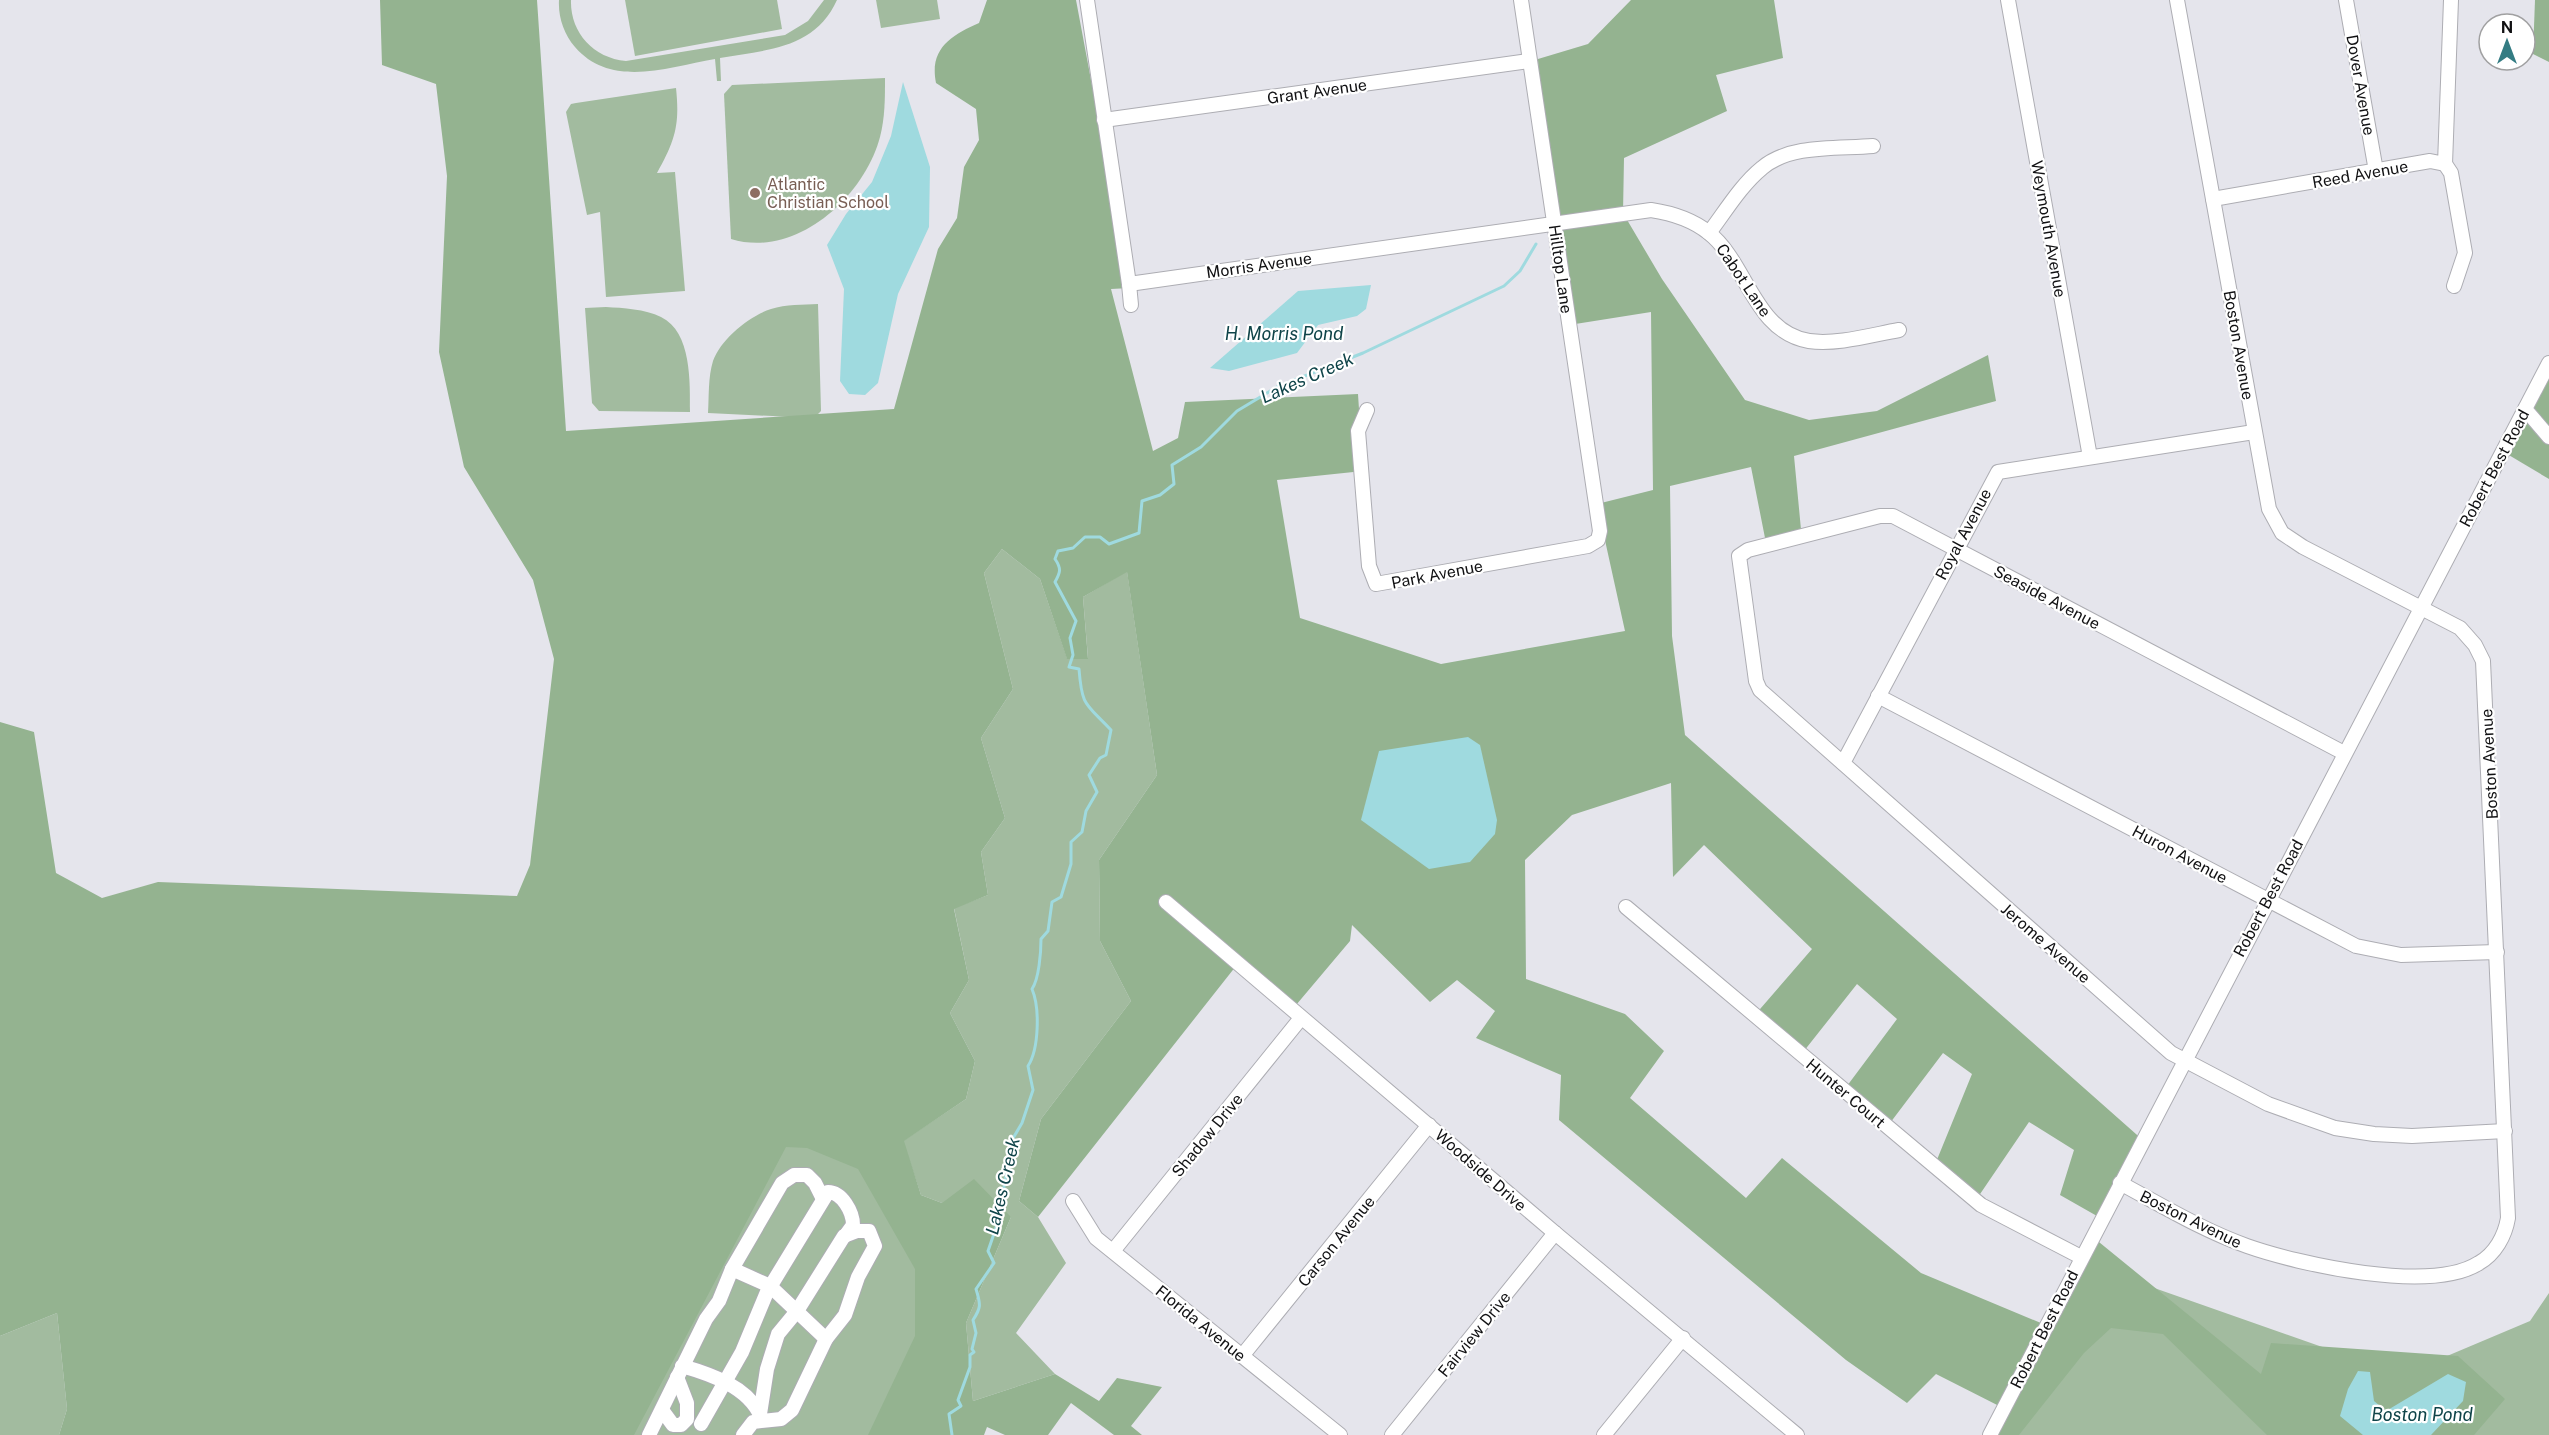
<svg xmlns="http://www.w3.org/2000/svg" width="2549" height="1435" font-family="'Public Sans',sans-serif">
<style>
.green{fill:#a2bb9f}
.forest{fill:#94b390}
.water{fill:#9fdadf}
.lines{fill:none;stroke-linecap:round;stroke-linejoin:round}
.stream{stroke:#9fdadf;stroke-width:3}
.minor-casing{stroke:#adadb3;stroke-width:16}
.minor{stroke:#fff;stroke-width:14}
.education-dot{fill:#8d6e63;stroke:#fff;stroke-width:2}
.labels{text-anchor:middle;stroke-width:4.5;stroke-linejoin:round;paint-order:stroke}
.street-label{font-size:16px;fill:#111113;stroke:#fff}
.education-label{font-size:16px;fill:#785e54;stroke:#fff;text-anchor:start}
.water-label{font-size:18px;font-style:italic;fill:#0f4449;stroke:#fff}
</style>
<rect width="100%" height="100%" fill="#e5e5ec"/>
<g class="green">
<path d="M 559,0 L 571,0 C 570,32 593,58 626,61 L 785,35 L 808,21 L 824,0 L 837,0 C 815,49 766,50 720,58 L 721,81 L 717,81 L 715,59 C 669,67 611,89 575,47 C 564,34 558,17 559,0 Z"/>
<polygon points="625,0 777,0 782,29 635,56"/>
<polygon points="876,0 937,0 940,19 881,28"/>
<path d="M 885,78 C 885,98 885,118 880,137 C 864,197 796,259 731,239 L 724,94 L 732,85 Z"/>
<path d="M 676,88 C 680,125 675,141 657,173 L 675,172 L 685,291 L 606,297 L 600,212 L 587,215 L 566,112 L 571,104 L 576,103 Z"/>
<path d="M 818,304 L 821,411 L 814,418 L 708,413 C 709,396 708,377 713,361 C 721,339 749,316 771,309 C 786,304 803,305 818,304 Z"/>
<path d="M 606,307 C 623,308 645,309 661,317 C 692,332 690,383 690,412 L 599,411 L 592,403 L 585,308 Z"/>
<polygon points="1002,549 1040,579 1067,658 1088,658 1083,597 1127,571 1157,775 1099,860 1100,941 1131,1001 1041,1119 1019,1201 1038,1217 1066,1263 1016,1333 1055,1374 973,1401 966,1323 1011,1217 942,1203 921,1195 903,1141 966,1099 975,1061 950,1013 969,980 954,908 988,895 981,852 1005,818 981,738 1013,689 984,573"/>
<polygon points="763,1132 885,1172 925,1247 913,1435 610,1435"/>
<polygon points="2086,1264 2402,1375 2530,1321 2549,1293 2549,1435 1998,1435"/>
<polygon points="57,1313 67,1409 59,1435 0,1435 0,1336"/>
</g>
<g class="forest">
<path d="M 380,0 L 537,0 L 566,431 L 894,409 L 938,249 L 957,218 L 964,167 L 979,140 L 976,109 L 936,83 C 929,48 952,35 979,23 L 987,0 L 1076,0 L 1130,288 L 1111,289 L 1153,451 L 1178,438 L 1185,402 L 1358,394 L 1363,471 L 1277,480 L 1300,618 L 1441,664 L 1625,631 L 1597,504 L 1653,490 L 1651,312 L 1569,325 L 1540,119 L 1538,59 L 1588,44 L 1631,0 L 1774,0 L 1783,58 L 1716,75 L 1727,111 L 1624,158 L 1623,213 L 1662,279 L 1745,400 L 1809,420 L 1877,411 L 1988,355 L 1996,401 L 1794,456 L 1802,540 L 1767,548 L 1751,467 L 1670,486 L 1672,636 L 1685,735 L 2145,1142 L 2104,1220 L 2060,1195 L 2074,1150 L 2029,1122 L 1976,1200 L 1934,1167 L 1972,1074 L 1943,1053 L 1887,1127 L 1844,1090 L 1897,1019 L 1857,984 L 1800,1056 L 1754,1016 L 1812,949 L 1704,845 L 1673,877 L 1671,783 L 1572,815 L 1525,860 L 1526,979 L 1625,1014 L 1664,1051 L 1630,1098 L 1746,1198 L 1782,1158 L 1921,1273 L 2048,1326 L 2094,1238 L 2261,1374 L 2271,1343 L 2458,1356 L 2505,1399 L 2474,1435 L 2267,1435 L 2163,1334 L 2111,1328 L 2084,1353 L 2019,1435 L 1997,1435 L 2009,1411 L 1936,1374 L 1907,1403 L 1846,1360 L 1559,1120 L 1561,1075 L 1476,1038 L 1495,1011 L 1457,980 L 1430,1002 L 1352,925 L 1350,941 L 1291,1011 L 1236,966 L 1038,1217 L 1019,1201 L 1041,1119 L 1131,1001 L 1100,941 L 1099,860 L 1157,775 L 1127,572 L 1083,597 L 1088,659 L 1067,659 L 1040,579 L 1002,549 L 984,573 L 1013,689 L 981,738 L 1005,818 L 981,852 L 988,895 L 954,909 L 969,980 L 950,1013 L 975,1061 L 966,1099 L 904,1141 L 921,1195 L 942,1203 L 974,1179 L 1011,1217 L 966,1323 L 973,1401 L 1055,1374 L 1099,1401 L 1117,1378 L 1162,1387 L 1131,1426 L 1142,1435 L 1114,1435 L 1071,1403 L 1048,1435 L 1005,1435 L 987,1427 L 984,1435 L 868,1435 L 915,1336 L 915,1269 L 858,1169 L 807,1148 L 786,1147 L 634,1435 L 59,1435 L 67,1409 L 57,1313 L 0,1336 L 0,722 L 34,732 L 56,873 L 102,898 L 158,882 L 517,896 L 530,865 L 554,659 L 533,580 L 464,467 L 439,352 L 447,176 L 436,84 L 382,65 Z"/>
<polygon points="2535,0 2549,0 2549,62 2533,54"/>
<polygon points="2549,370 2549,479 2502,451"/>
</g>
<g class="water">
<polygon points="903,82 930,167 929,227 898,294 878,383 865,395 849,394 840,381 844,289 827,245 846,214 872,182 891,136"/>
<polygon points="1371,285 1366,309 1357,316 1318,325 1297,353 1229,371 1210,368 1298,291"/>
<polygon points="1468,737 1480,745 1497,820 1495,834 1470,862 1429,869 1361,820 1379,751"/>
<polygon points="2358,1371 2370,1372 2374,1401 2386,1411 2448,1374 2466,1382 2463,1401 2431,1435 2363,1435 2340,1416 2348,1389"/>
</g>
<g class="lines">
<path class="stream" d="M 952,1435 L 949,1414 L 961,1406 L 958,1400 L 970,1367 L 970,1355 L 974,1352 L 972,1349 L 976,1333 L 973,1320 C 981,1308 981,1305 976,1289 L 994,1263 L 988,1251 L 998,1222 L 1012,1140 L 1022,1123 L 1033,1090 L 1028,1066 C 1039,1049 1040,1008 1032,989 C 1039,979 1041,952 1041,939 L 1048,931 L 1052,902 L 1061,897 L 1071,864 L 1071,842 L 1082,832 L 1086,811 L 1097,792 L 1089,775 L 1100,758 L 1106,755 L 1111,730 C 1086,703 1082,708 1079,669 L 1069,667 L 1073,655 L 1070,638 L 1076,621 L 1055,582 C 1060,573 1062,569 1055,559 L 1058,551 L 1073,548 L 1085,537 L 1100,537 L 1109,544 L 1139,533 L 1142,501 L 1160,495 L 1174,484 L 1172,465 L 1201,447 L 1237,411 L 1277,387 L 1363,353 L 1504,286 L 1520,271 L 1536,244"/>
<defs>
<g id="minor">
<path d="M 1087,0 L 1129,284 L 1651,210 C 1671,213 1693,220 1709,233 C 1747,263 1754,332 1809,341 C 1837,345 1871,335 1899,330"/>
<polyline points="2008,0 2090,457"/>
<polyline points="2346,0 2376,171"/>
<polyline points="1104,120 1529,61"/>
<polyline points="2445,164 2451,173 2465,253 2454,286"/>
<polyline points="2213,199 2430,161 2445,164 2451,0"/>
<path d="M 1709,233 C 1725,212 1741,185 1762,168 C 1790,144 1838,149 1873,146"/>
<polyline points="1129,284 1131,305"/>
<polyline points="2525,409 2549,437"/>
<polyline points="1367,410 1358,431 1369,566 1376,584 1588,546 1598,540 1600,531 1521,0"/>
<polyline points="1878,696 2356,946 2401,955 2497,952"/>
<polyline points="2344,753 1893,516 1880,516 1748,550 1739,556 1756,681 1760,690 2171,1053 2268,1104 2335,1128 2374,1134 2412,1136 2505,1131"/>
<polyline points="1843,763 1998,472 2254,432"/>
<polyline points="1166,902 1555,1233 1797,1435"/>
<polyline points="1626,907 1981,1205 2081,1257"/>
<path d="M 2120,1183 C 2161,1205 2202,1230 2247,1246 C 2298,1264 2431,1294 2479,1263 C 2495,1254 2505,1236 2508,1218 L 2483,661 L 2475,645 L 2460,628 L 2303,547 L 2282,533 L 2269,509 L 2177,0"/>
<polyline points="1073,1201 1096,1238 1340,1435"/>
<polyline points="1113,1251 1301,1018"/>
<polyline points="732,1269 770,1286 826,1339"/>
<polyline points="1242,1356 1429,1125"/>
<path d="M 682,1366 C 710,1374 749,1387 761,1417"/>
<polyline points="662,1410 673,1425 681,1425 687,1419 687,1403 677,1377"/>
<path d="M 701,1424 L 742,1352 L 767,1292 L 828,1192 C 842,1192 853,1212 853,1225 L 845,1236"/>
<polyline points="649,1435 706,1319 719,1301 732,1269 782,1183 794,1175 807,1175 815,1183 823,1199"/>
<polyline points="743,1435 753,1422 781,1419 792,1410 826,1339 845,1315 858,1277 875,1246 869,1231 857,1231 844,1236 797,1311 778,1334 767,1369 760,1414"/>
<polyline points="1392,1435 1555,1233"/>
<polyline points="1604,1435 1683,1338"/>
<polyline points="1990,1435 2549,363"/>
</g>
</defs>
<use href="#minor" class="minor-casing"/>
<use href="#minor" class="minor"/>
</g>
<circle class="education-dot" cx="755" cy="193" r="6"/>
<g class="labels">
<g class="street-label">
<text transform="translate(2361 85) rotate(80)" y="6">Dover Avenue</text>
<text transform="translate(1317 91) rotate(-8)" y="6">Grant Avenue</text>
<text transform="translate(2360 174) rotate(-10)" y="6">Reed Avenue</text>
<text transform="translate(2049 229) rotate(80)" y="6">Weymouth Avenue</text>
<text transform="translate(1259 265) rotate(-8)" y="6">Morris Avenue</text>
<text transform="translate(1561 269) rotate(82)" y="6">Hilltop Lane</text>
<text transform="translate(1744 280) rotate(56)" y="6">Cabot Lane</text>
<text transform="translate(2239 345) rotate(80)" y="6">Boston Avenue</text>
<text transform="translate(2494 468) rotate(-62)" y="6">Robert Best Road</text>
<text transform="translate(1963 534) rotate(-62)" y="6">Royal Avenue</text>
<text transform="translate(1437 574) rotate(-11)" y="6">Park Avenue</text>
<text transform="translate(2047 597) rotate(28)" y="6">Seaside Avenue</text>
<text transform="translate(2489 764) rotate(-93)" y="6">Boston Avenue</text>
<text transform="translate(2180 854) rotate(28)" y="6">Huron Avenue</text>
<text transform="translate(2268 898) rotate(-62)" y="6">Robert Best Road</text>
<text transform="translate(2046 943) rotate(41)" y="6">Jerome Avenue</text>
<text transform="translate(1846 1093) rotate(40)" y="6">Hunter Court</text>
<text transform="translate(1207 1135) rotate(-51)" y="6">Shadow Drive</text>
<text transform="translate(1481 1170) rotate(41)" y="6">Woodside Drive</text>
<text transform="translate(2191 1219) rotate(26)" y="6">Boston Avenue</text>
<text transform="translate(1336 1241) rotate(-51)" y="6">Carson Avenue</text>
<text transform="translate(1201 1323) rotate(39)" y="6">Florida Avenue</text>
<text transform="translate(2044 1329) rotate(-63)" y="6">Robert Best Road</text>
<text transform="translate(1474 1334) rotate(-51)" y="6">Fairview Drive</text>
</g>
<g class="education-label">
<text x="767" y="190">Atlantic<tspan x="767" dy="18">Christian School</tspan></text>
</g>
<g class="water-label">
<text x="1284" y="340">H. Morris Pond</text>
<text transform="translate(1307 378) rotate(-24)" y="6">Lakes Creek</text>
<text transform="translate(1003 1186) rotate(-77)" y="6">Lakes Creek</text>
<text x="2422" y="1421">Boston Pond</text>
</g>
</g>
<g transform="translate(2507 42)"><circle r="28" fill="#ffffff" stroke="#a0a0a1" stroke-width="1.5"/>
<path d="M0-4.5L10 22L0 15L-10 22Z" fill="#347c83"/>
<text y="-9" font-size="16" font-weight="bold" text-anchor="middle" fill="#111113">N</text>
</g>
</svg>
